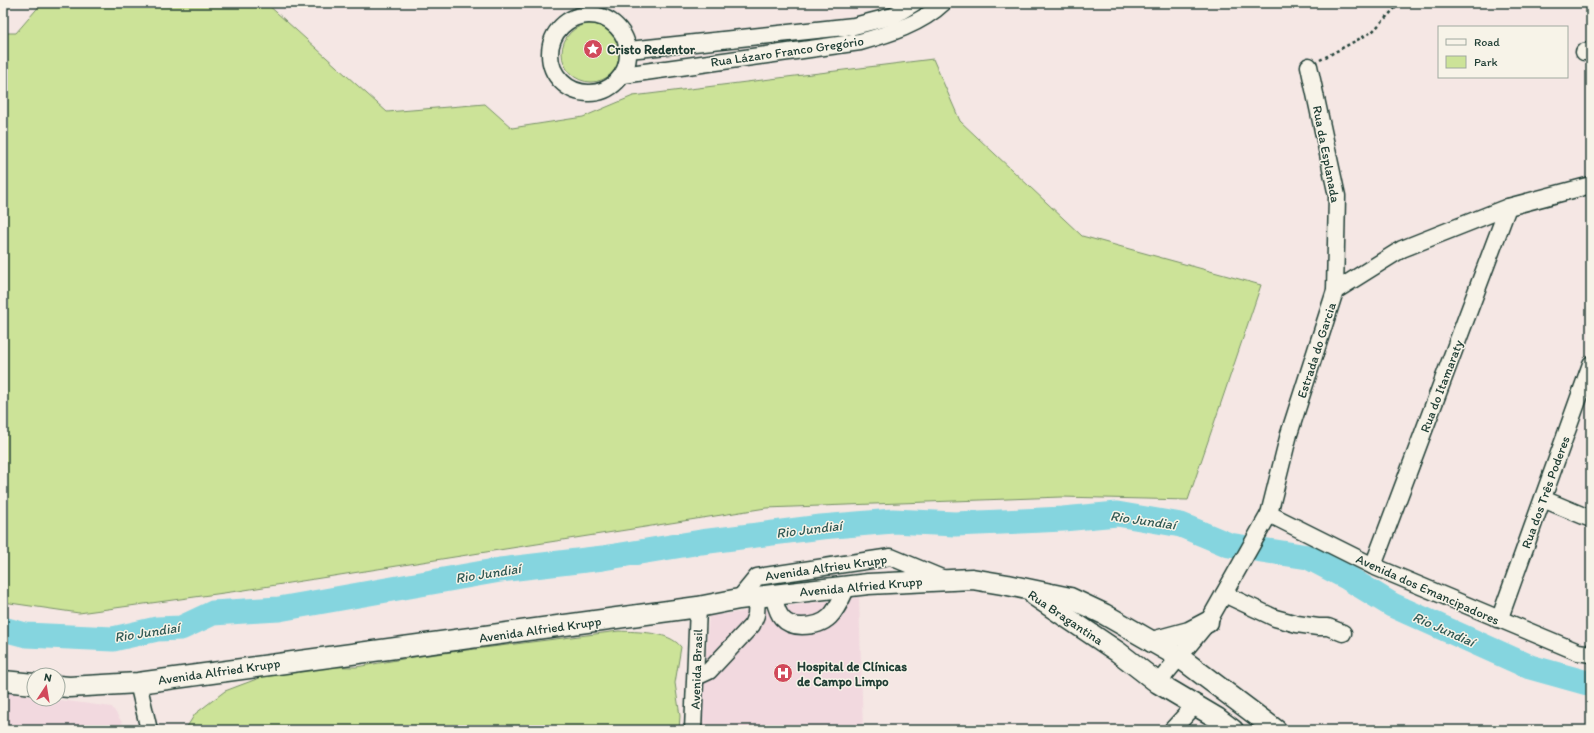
<svg xmlns="http://www.w3.org/2000/svg" width="1594" height="733" font-family="Itim,sans-serif">
<style>
.built{fill:#f2d9df}
.green{fill:#cce398;stroke:#769066}
.lines{fill:none;stroke-linecap:round;stroke-linejoin:round}
.river{stroke:#85d5df;stroke-width:25}
.minor-casing{stroke:#1f3d34;stroke-width:19}
.major-casing{stroke:#1f3d34;stroke-width:23}
.path{stroke:#1f3d34;stroke-width:2.5;stroke-dasharray:3 3;stroke-linecap:butt}
.minor{stroke:#f7f3e8;stroke-width:16}
.major{stroke:#f7f3e8;stroke-width:20}
.labels{text-anchor:middle;stroke-width:3;stroke-linejoin:round;paint-order:stroke}
.poi-label{font-size:13px;font-weight:bold;fill:#1f3d34;stroke:#f7f3e8;text-anchor:start}
.street-label{font-size:13px;fill:#1f3d34;stroke:#f7f3e8}
.water-label{font-size:14px;font-style:italic;fill:#335b56;stroke:#f7f3e8}
</style>
<rect width="100%" height="100%" fill="#f5e7e4"/>
<filter id="ink" filterUnits="userSpaceOnUse"><feTurbulence type="fractalNoise" baseFrequency=".025" numOctaves="2"/><feDisplacementMap in="SourceGraphic" scale="8" xChannelSelector="R" yChannelSelector="G"/><feConvolveMatrix kernelMatrix="1 2 1 2 8 2 1 2 1" color-interpolation-filters="sRGB"/></filter>
<g filter="url(#ink)">
<g class="built">
<polygon points="859,597 863,730 700,730 709,616"/>
<polygon points="3,692 34,697 34,699 52,699 112,707 127,730 3,730"/>
</g>
<g class="green">
<polygon points="42,3 266,3 387,112 485,104 512,128 583,117 633,96 933,59 960,121 1082,236 1261,285 1188,500 1061,497 766,508 238,591 79,613 3,602 3,33 16,33"/>
<circle cx="591" cy="53" r="29"/>
<path d="M 619,631 C 637,632 669,631 681,647 L 675,683 L 680,716 L 679,730 L 185,730 L 195,714 L 225,691 L 291,666 L 356,667 L 420,656 Z"/>
</g>
<g class="lines">
<polyline class="river" points="3,629 26,635 113,639 157,629 181,628 213,613 279,609 500,570 603,558 701,542 821,527 893,521 955,524 1002,522 1063,519 1117,514 1181,525 1229,545 1308,557 1348,578 1392,605 1530,667 1591,684"/>
<defs>
<g id="minor">
<circle cx="589" cy="54" r="39"/>
<polyline points="629,50 854,26 893,16 914,3"/>
<polyline points="1584,52 1591,51"/>
<path d="M 623,75 L 860,42 C 889,34 921,24 943,3"/>
<polyline points="1335,291 1402,249 1508,207 1591,185"/>
<polyline points="1543,499 1591,519"/>
<polyline points="1269,514 1373,566 1578,652 1591,654"/>
<polyline points="1373,566 1508,207"/>
<polyline points="1224,594 1275,618 1297,624 1318,627 1328,627 1343,633"/>
<path d="M 773,595 C 775,602 777,613 782,618 C 787,624 795,626 802,626 C 831,626 836,610 847,587"/>
<polyline points="739,599 757,577 891,557 944,579"/>
<polyline points="1497,619 1502,612 1591,364"/>
<polyline points="696,677 709,671 752,625 756,615 757,597"/>
<polyline points="138,683 149,730"/>
<polyline points="1158,683 1208,622 1269,514 1289,434 1335,291 1337,196 1309,66"/>
<polyline points="693,730 698,607"/>
<polyline points="1172,730 1195,705"/>
</g>
<g id="major">
<polyline points="1035,596 1118,652 1158,683 1217,718 1233,730"/>
<polyline points="1152,642 1189,632 1208,622"/>
<polyline points="3,681 34,684"/>
<polyline points="58,686 69,687 138,683 698,607 739,599 868,584 972,579 1008,585 1070,598 1104,614 1179,657 1276,730"/>
</g>
</defs>
<use href="#minor" class="minor-casing"/>
<use href="#major" class="major-casing"/>
<polyline class="path" points="1320,60 1372,32 1400,3"/>
<use href="#minor" class="minor"/>
<use href="#major" class="major"/>
</g>
</g>
<defs>
<symbol id="sight-disc" viewBox="-11 -11 22 22"><circle r="9.5" fill="#d1495b" stroke="#f7f3e8"/><path d="M0-6L1.8-2.2L6-1.7L2.9 1.2L3.7 5.4L0 3.3L-3.7 5.4L-2.9 1.2L-6-1.7L-1.8-2.2Z" fill="#fff"/></symbol>
<symbol id="hospital-disc" viewBox="-11 -11 22 22"><circle r="9.5" fill="#d1495b" stroke="#f7f3e8"/><path d="M-5-5h3v3.5h4V-5h3V5h-3V1.5h-4V5h-3Z" fill="#fff"/></symbol>
</defs>
<g fill-rule="evenodd">
<use href="#sight-disc" x="582" y="38" width="22" height="22"/>
<use href="#hospital-disc" x="772" y="662" width="22" height="22"/>
</g>
<g class="labels">
<g class="poi-label">
<text x="607" y="54">Cristo Redentor</text>
<text x="797" y="671">Hospital de Clínicas<tspan x="797" dy="15">de Campo Limpo</tspan></text>
</g>
<g class="street-label">
<text transform="translate(787 51) rotate(-8)" y="5">Rua Lázaro Franco Gregório</text>
<text transform="translate(1327 154) rotate(79)" y="5">Rua da Esplanada</text>
<text transform="translate(1316 350) rotate(-72)" y="5">Estrada do Garcia</text>
<text transform="translate(1441 386) rotate(-69)" y="5">Rua do Itamaraty</text>
<text transform="translate(1545 492) rotate(-70)" y="5">Rua dos Três Poderes</text>
<text transform="translate(826 567) rotate(-8)" y="5">Avenida Alfrieu Krupp</text>
<text transform="translate(861 586) rotate(-5)" y="5">Avenida Alfried Krupp</text>
<text transform="translate(1428 589) rotate(24)" y="5">Avenida dos Emancipadores</text>
<text transform="translate(1066 617) rotate(34)" y="5">Rua Bragantina</text>
<text transform="translate(540 629) rotate(-8)" y="5">Avenida Alfried Krupp</text>
<text transform="translate(696 669) rotate(-88)" y="5">Avenida Brasil</text>
<text transform="translate(219 671) rotate(-8)" y="5">Avenida Alfried Krupp</text>
</g>
<g class="water-label">
<text transform="translate(1143 520) rotate(8)" y="5">Rio Jundiaí</text>
<text transform="translate(809 529) rotate(-7)" y="5">Rio Jundiaí</text>
<text transform="translate(488 573) rotate(-9)" y="5">Rio Jundiaí</text>
<text transform="translate(1444 629) rotate(24)" y="5">Rio Jundiaí</text>
<text transform="translate(147 632) rotate(-9)" y="5">Rio Jundiaí</text>
</g>
</g>
<rect width="1594" height="733" fill="none" stroke="#f7f3e8" stroke-width="16"/>
<rect x="8" y="8" width="1578" height="717" fill="none" stroke="#1f3d34" stroke-width="1.5" filter="url(#ink)"/>
<rect x="1438" y="26" width="130" height="52" fill="#f7f3e8" stroke="#a1aaa0"/>
<rect x="1446" y="39" width="20" height="6" fill="#f7f3e8" stroke="#a1aaa0"/>
<text x="1474" y="46" font-size="12" fill="#1f3d34">Road</text>
<rect x="1446" y="56" width="20" height="12" fill="#cce398" stroke="#a1aaa0"/>
<text x="1474" y="66" font-size="12" fill="#1f3d34">Park</text>
<g transform="translate(46 687) rotate(12)"><circle r="19" fill="#f7f3e8" stroke="#a1aaa0"/>
<path d="M0-3L7 15L0 10L-7 15Z" fill="#d1495b"/>
<text y="-6" font-size="11" font-weight="bold" text-anchor="middle" fill="#1f3d34">N</text>
</g>
</svg>
